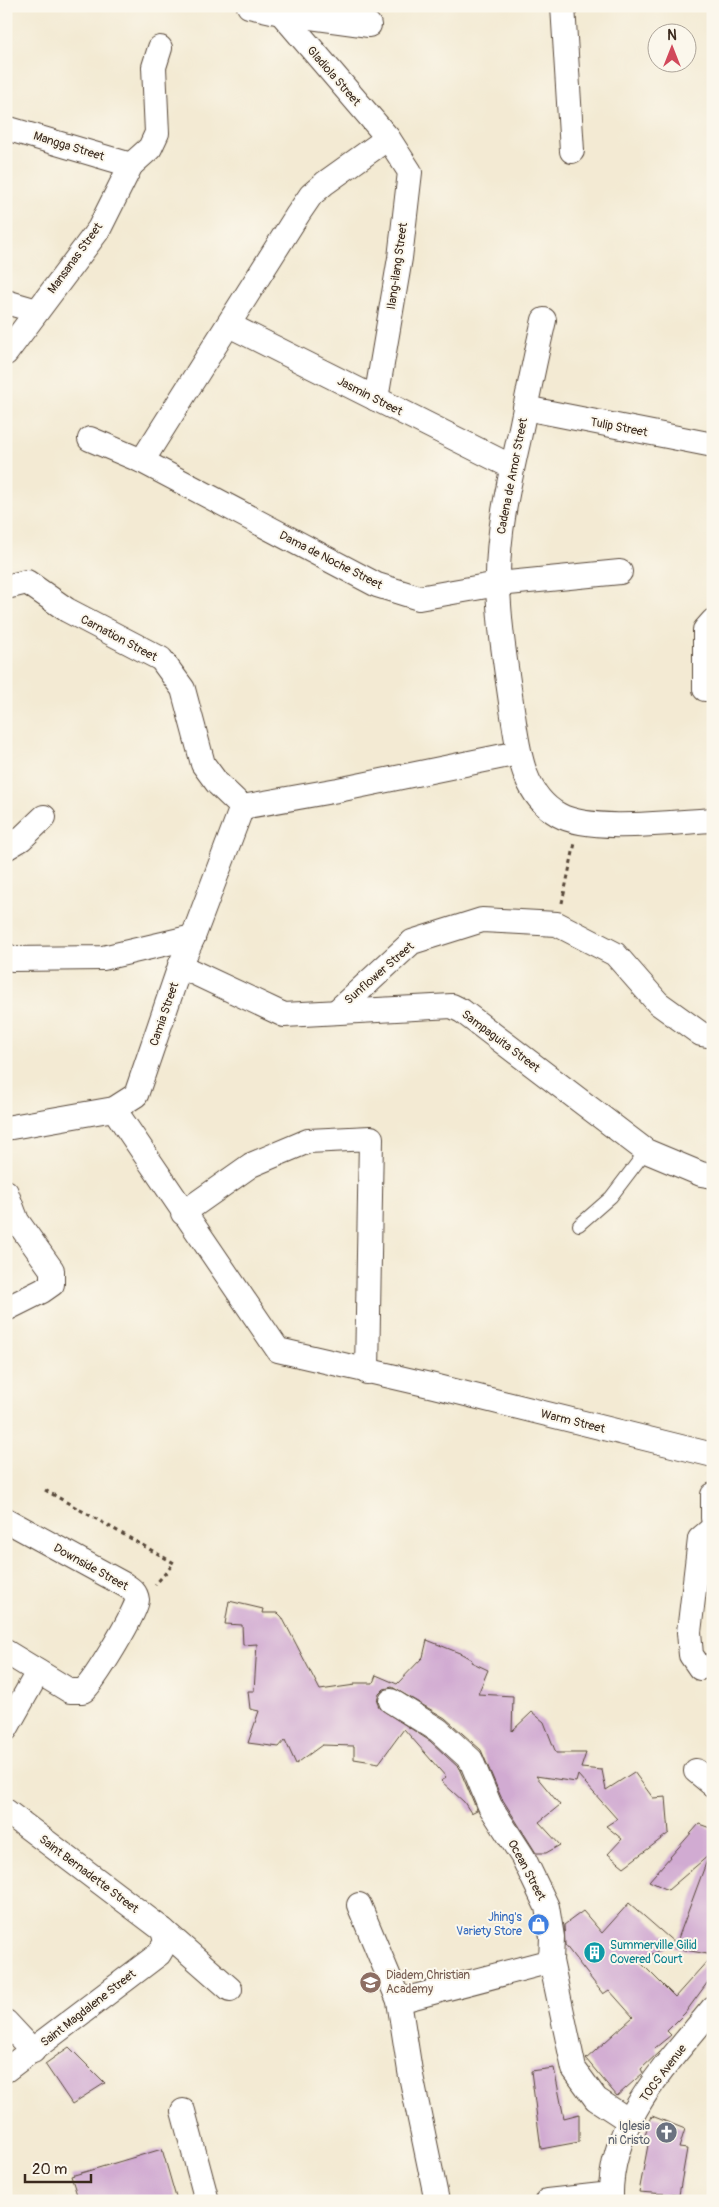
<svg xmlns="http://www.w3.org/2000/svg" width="719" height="2207" font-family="Pangolin,sans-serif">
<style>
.building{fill:#d1abd2}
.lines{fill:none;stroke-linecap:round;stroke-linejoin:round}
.service-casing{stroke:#574739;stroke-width:14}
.minor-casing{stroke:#574739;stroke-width:26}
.path{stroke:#574739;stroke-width:3;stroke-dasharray:4 4;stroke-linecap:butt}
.service{stroke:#fff;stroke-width:12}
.minor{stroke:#fff;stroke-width:24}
.labels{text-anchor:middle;stroke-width:4;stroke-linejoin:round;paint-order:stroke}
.street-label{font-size:12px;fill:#3b2a1e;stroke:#fbf7ec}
.shop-label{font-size:12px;fill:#366cbe;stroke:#fbf7ec;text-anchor:end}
.culture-label{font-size:12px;fill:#0d838f;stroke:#fbf7ec;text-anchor:start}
.education-label{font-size:12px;fill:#785e54;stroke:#fbf7ec;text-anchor:start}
.worship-label{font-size:12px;fill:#5b616d;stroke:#fbf7ec;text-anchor:end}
</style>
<rect width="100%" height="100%" fill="#fbf7ec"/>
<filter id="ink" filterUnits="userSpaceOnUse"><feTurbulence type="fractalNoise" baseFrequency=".02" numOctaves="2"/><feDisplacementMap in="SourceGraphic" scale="10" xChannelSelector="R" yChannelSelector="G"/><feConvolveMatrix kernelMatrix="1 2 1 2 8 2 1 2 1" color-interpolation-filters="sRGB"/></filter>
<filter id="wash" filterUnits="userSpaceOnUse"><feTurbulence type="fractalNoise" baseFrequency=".0096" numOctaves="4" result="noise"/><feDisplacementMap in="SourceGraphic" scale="20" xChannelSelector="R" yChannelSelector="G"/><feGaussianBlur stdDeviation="1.12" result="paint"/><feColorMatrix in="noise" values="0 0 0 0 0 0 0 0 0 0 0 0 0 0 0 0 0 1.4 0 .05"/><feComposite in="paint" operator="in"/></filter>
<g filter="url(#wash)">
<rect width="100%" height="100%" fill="#f3ead3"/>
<g id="blocks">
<g class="building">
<polygon points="229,1601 263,1609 262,1613 278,1613 282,1617 320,1690 355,1685 355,1683 373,1683 376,1675 397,1684 423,1657 427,1640 462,1654 472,1660 471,1662 488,1670 478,1694 513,1696 512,1731 532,1712 544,1722 556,1753 586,1753 581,1768 602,1770 606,1790 634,1772 653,1798 666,1797 669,1833 624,1867 608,1854 622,1839 606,1826 617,1819 578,1775 576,1782 536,1776 560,1805 539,1822 560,1845 546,1853 536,1853 501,1797 481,1750 445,1718 392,1687 384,1689 379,1694 377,1701 379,1708 430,1741 459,1768 477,1810 471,1813 464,1802 441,1781 446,1777 404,1729 379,1763 354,1759 354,1746 322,1745 296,1764 285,1740 279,1747 248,1743 259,1711 250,1709 248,1691 254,1691 257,1644 243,1645 242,1625 225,1624"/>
<polygon points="699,1824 713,1829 713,1955 674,1948 676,1944 638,1960 675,1997 709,1959 713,1961 713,1975 685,2013 667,2031 671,2035 655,2048 659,2052 641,2069 643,2073 617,2096 586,2059 633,2017 609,1990 603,1994 565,1945 564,1925 583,1911 602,1933 629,1903 676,1944 709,1855 668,1890 649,1881"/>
<polygon points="69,2047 105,2083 72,2104 45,2064"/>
<polygon points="554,2068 564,2118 579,2114 579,2142 541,2149 531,2071"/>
<polygon points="652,2116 685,2129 679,2148 687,2149 679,2195 639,2192 649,2140 644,2138"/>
<polygon points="162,2149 177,2201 79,2201 71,2176"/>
</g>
</g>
</g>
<g filter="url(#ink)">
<use href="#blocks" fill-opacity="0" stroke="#574739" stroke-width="1"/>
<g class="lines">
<defs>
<polyline id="service" points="579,1225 611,1197 646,1151"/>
<g id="minor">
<polyline points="249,6 281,13 369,25"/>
<polyline points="563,6 572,151"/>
<polyline points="281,13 388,138 410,172 400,258 376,399"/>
<polyline points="6,128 131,165"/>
<polyline points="6,302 37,311"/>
<path d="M 544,320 C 535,359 527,399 519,438 C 508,487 497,535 498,584 C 499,626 506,667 512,709 C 518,747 521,794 559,815 C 591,833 674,822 713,820"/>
<polyline points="229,325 512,467"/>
<polyline points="6,353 99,229 131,165 150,148 157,133 154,67 160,48"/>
<polyline points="525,408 713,445"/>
<polyline points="90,439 142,461 377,585 419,598 498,584 620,572"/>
<polyline points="142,461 298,214 311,195 325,183 388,138"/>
<polyline points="6,587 27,582 67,610 161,659 183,689 203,764 217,783 242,807"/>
<polyline points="713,621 705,630 705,689 713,689"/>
<polyline points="242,807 338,790 518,753"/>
<polyline points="6,848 21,839 44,817"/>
<polyline points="6,955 12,959 103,958 193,937"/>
<polyline points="180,966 284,1015 452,1006 462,1011 646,1151 701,1174 713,1176"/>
<polyline points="336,1012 412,942 482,920 557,924 615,954 658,1003 701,1034 713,1036"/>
<polyline points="114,1109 278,1350 434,1386 713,1455"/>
<polyline points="6,1128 114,1109 136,1095 180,966 193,937 242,807"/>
<polyline points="6,1192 17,1221 52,1270 52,1284 42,1291 6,1309"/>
<polyline points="183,1213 251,1165 308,1141 371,1138 367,1372"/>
<polyline points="713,1495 713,1518"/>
<path d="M 6,1520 L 125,1585 C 131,1589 136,1592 137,1600 C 137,1611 94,1682 83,1691 L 70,1691 L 6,1652"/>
<polyline points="700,1668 691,1655 689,1632 700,1539 713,1528"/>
<polyline points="391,1701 438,1730 471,1760 490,1806 523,1857 547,1907 552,1937 551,1961 574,2069 596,2099 628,2120"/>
<polyline points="6,1729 38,1672"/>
<polyline points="696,1771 713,1785"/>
<polyline points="6,1811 163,1930 166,1942 159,1954 6,2070"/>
<polyline points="359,1905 399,2001 410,2071 437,2201"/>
<polyline points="163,1930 230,1989"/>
<polyline points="399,2001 551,1961"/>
<polyline points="6,2022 33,2051"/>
<polyline points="183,2111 207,2201"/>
<polyline points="547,2201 611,2194"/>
<path d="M 611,2201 C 608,2122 667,2065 713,2008"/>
</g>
</defs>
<use href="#service" class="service-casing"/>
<use href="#minor" class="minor-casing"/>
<g class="path">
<polyline points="562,903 575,843"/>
<polyline points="45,1490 174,1563 155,1585"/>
</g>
<use href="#service" class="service"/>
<use href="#minor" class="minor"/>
</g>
</g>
<defs>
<symbol id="shop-disc" viewBox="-11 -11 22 22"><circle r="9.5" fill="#3f7fe0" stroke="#fbf7ec"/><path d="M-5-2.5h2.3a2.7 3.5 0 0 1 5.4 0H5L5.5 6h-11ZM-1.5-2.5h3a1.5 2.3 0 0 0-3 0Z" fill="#fff"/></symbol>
<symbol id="building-disc" viewBox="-11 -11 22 22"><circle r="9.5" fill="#0f9aa8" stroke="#fbf7ec"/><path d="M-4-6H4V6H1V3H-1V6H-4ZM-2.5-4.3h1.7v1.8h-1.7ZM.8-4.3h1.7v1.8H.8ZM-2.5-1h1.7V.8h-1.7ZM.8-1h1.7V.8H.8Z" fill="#fff"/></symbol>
<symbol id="school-disc" viewBox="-11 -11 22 22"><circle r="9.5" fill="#8d6e63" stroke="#fbf7ec"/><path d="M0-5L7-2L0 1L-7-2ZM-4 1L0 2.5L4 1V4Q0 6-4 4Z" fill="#fff"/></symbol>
<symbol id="church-disc" viewBox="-11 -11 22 22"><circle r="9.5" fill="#6b7280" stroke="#fbf7ec"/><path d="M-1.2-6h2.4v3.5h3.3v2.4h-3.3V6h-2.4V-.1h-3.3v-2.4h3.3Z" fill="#fff"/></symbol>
</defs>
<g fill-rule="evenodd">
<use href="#shop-disc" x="526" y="1912" width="25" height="25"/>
<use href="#building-disc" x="582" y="1940" width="25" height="25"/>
<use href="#school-disc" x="358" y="1970" width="25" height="25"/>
<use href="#church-disc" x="654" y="2120" width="25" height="25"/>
</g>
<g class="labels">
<g class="street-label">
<text transform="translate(334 76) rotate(49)" y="4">Gladiola Street</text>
<text transform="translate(69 146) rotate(17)" y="4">Mangga Street</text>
<text transform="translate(75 258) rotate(-54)" y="4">Mansanas Street</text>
<text transform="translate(397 266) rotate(-82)" y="4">Ilang-ilang Street</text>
<text transform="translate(370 396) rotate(27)" y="4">Jasmin Street</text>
<text transform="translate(619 427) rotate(11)" y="4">Tulip Street</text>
<text transform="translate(512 476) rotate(-79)" y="4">Cadena de Amor Street</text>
<text transform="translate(331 560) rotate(27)" y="4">Dama de Noche Street</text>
<text transform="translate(119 638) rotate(28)" y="4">Carnation Street</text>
<text transform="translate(379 973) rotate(-41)" y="4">Sunflower Street</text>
<text transform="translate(164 1014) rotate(-71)" y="4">Camia Street</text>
<text transform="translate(501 1041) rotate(37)" y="4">Sampaguita Street</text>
<text transform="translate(573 1421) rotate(14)" y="4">Warm Street</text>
<text transform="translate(91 1567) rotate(29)" y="4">Downside Street</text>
<text transform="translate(527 1870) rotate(62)" y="4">Ocean Street</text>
<text transform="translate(89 1874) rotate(37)" y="4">Saint Bernadette Street</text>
<text transform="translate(88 2008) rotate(-38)" y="4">Saint Magdalene Street</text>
<text transform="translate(663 2073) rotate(-53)" y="4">TOCS Avenue</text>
</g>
<g class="shop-label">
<text x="522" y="1921">Jhing's<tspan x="522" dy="14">Variety Store</tspan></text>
</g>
<g class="culture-label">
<text x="610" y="1949">Summerville Gilid<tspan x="610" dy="14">Covered Court</tspan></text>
</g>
<g class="education-label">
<text x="386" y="1979">Diadem Christian<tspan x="386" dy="14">Academy</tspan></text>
</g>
<g class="worship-label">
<text x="650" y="2130">Iglesia<tspan x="650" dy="14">ni Cristo</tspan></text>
</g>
</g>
<rect width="719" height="2207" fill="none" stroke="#fbf7ec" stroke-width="25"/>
<g transform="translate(672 48)"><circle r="24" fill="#fbf7ec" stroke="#aea59a"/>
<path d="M0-4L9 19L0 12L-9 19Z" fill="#d1495b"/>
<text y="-8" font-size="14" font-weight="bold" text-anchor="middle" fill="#3b2a1e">N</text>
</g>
<path d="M25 2174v8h66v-8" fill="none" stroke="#3b2a1e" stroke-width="2.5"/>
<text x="32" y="2174" font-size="15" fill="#3b2a1e" stroke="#fbf7ec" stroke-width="4" paint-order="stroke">20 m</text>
</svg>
